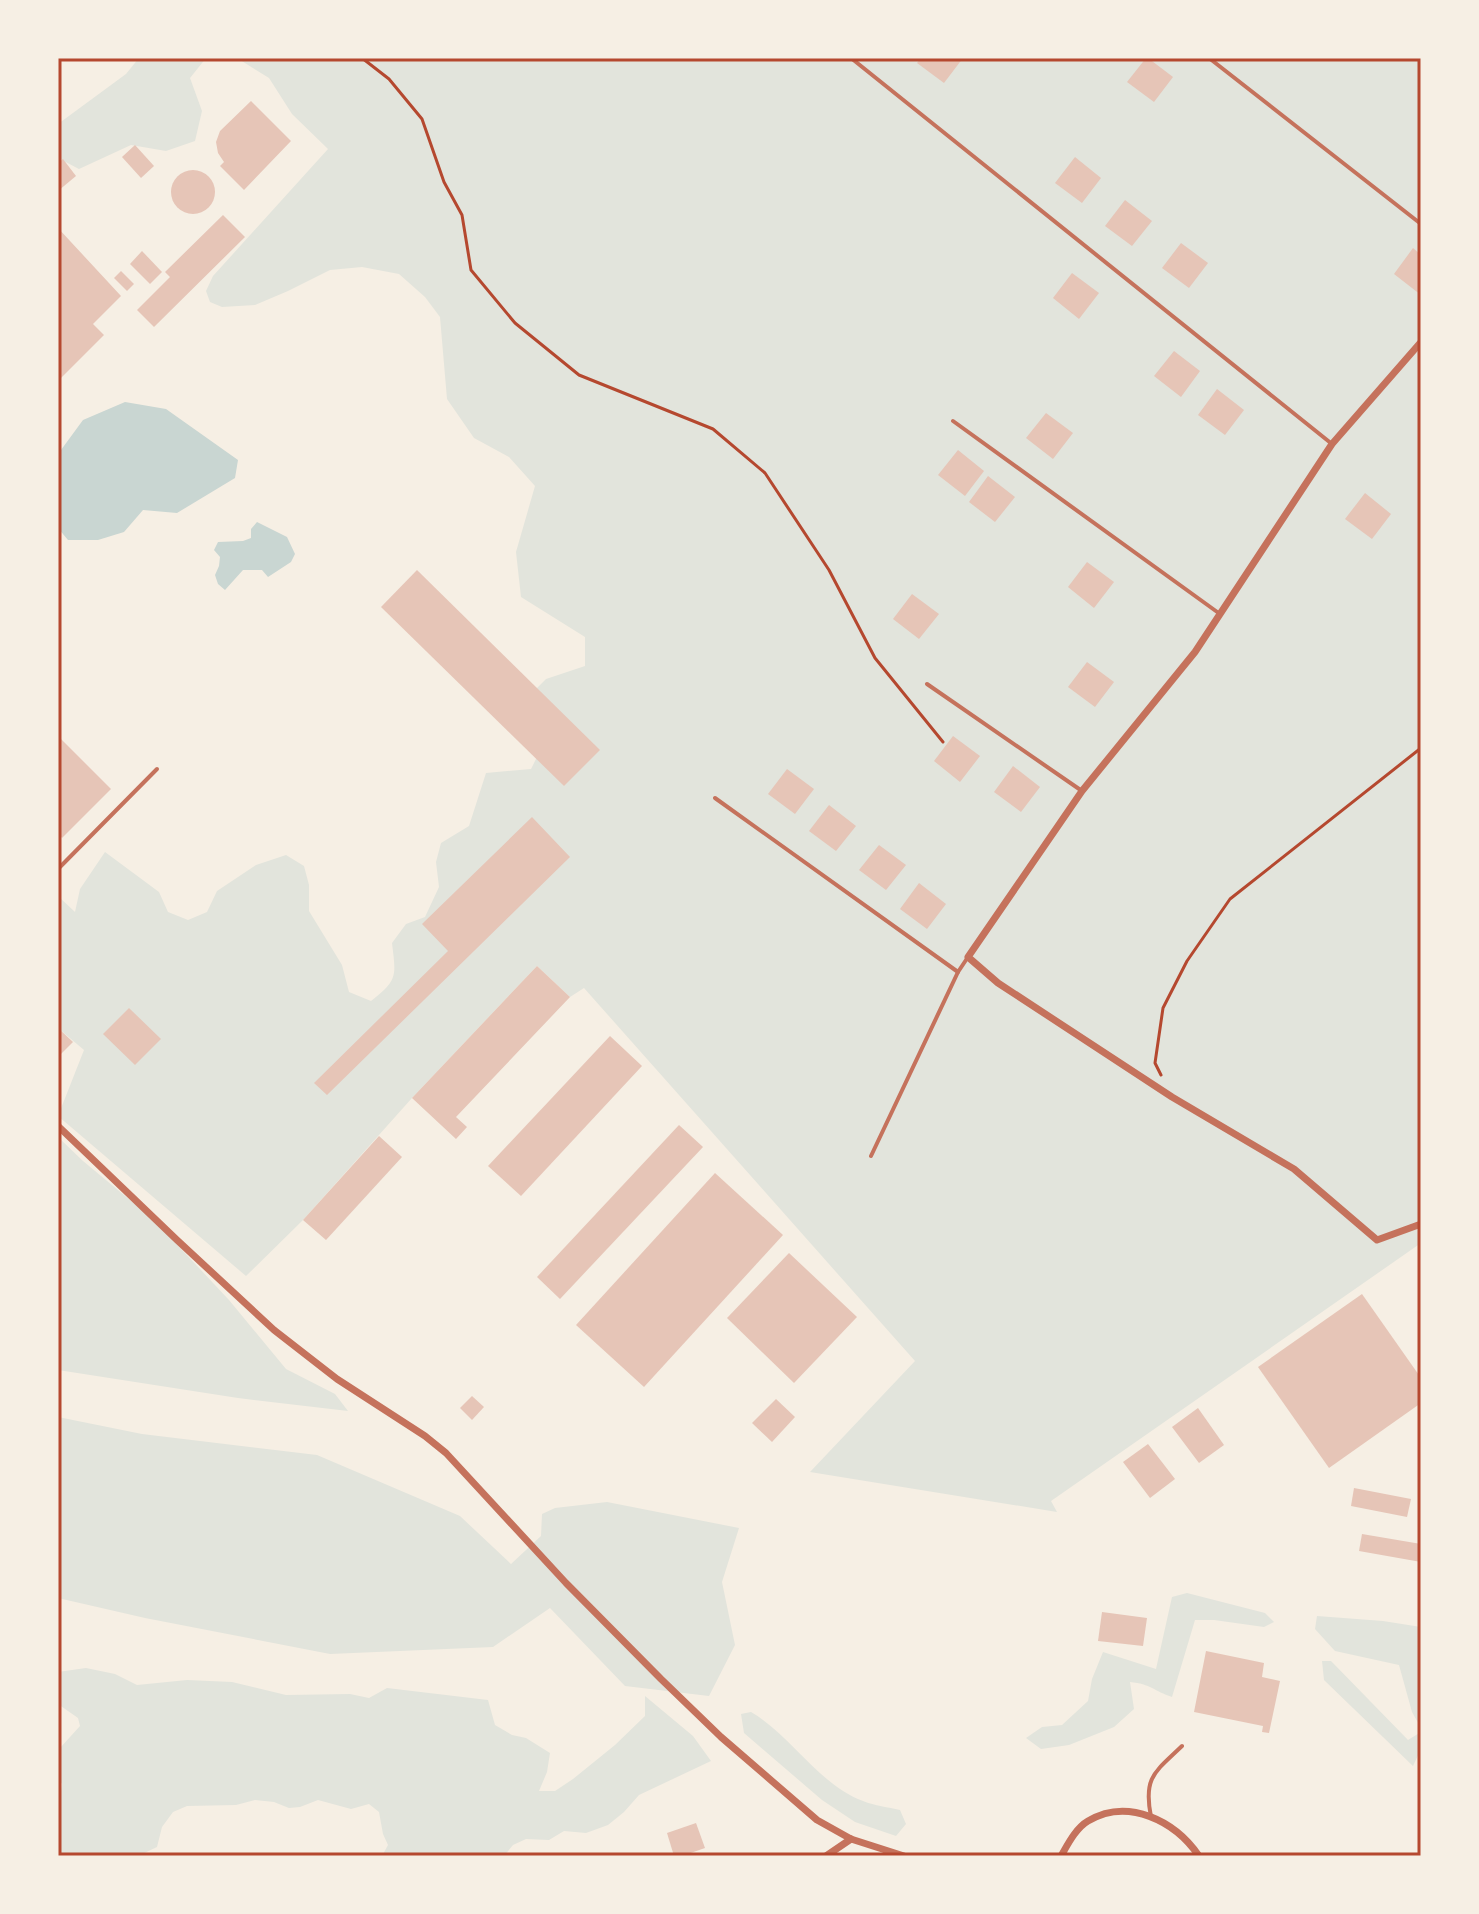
<svg xmlns="http://www.w3.org/2000/svg" width="1479" height="1914" font-family="Helvetica,sans-serif">
<style>
.green{fill:#e2e4dc}
.water{fill:#c9d6d2}
.building{fill:#e6c5b7}
.lines{fill:none;stroke-linecap:round;stroke-linejoin:round}
.path{stroke:#b5482f;stroke-width:3}
.service{stroke:#c5725c;stroke-width:4}
.minor{stroke:#c5725c;stroke-width:7}
.neatline{fill:none;stroke:#b5482f;stroke-width:3}
</style>
<rect width="100%" height="100%" fill="#f6efe4"/>
<g class="green">
<polygon points="139,58 206,58 190,78 202,111 195,141 166,151 131,145 79,169 58,158 58,124 126,74"/>
<path d="M 237,58 L 1421,58 L 1421,1243 L 1051,1501 L 1057,1512 L 810,1472 L 915,1361 L 584,988 L 570,997 L 537,966 L 412,1098 L 303,1220 L 246,1276 L 58,1116 L 84,1050 L 58,1028 L 58,896 L 75,912 L 80,889 L 105,852 L 159,892 L 168,912 L 188,920 L 207,912 L 217,891 L 256,865 L 286,855 L 304,866 L 309,885 L 309,911 L 342,965 L 349,992 L 371,1001 C 398,980 396,976 392,943 L 406,924 L 425,917 L 439,887 L 436,862 L 441,843 L 469,826 L 486,773 L 531,769 L 536,759 L 531,694 L 546,679 L 585,666 L 585,637 L 521,597 L 516,552 L 535,486 L 509,457 L 474,438 L 447,399 L 440,317 L 425,297 L 399,274 L 362,267 L 330,270 L 288,291 L 255,305 L 222,307 L 210,302 L 206,291 L 213,276 L 328,149 L 292,114 L 269,78 Z"/>
<polygon points="58,1137 83,1161 154,1220 229,1300 286,1369 335,1394 348,1411 238,1398 58,1370"/>
<polygon points="58,1417 142,1434 317,1455 460,1516 511,1564 541,1536 542,1514 555,1508 607,1502 739,1528 722,1582 735,1645 709,1696 625,1686 550,1608 493,1647 330,1654 145,1618 58,1598"/>
<path d="M 1187,1593 L 1265,1613 L 1274,1622 L 1264,1627 L 1214,1620 L 1195,1620 L 1172,1697 C 1154,1691 1151,1684 1130,1682 L 1134,1709 L 1114,1727 L 1069,1745 L 1041,1749 L 1026,1738 L 1042,1727 L 1062,1725 L 1088,1701 L 1092,1679 L 1103,1652 L 1156,1669 L 1172,1597 Z"/>
<polygon points="1317,1616 1383,1621 1421,1627 1421,1728 1412,1712 1399,1665 1335,1651 1315,1629"/>
<polygon points="1322,1661 1331,1661 1408,1740 1421,1732 1421,1749 1413,1766 1324,1680"/>
<polygon points="86,1668 115,1674 137,1685 187,1680 232,1682 286,1695 350,1694 369,1698 387,1688 488,1700 495,1725 512,1735 526,1738 550,1753 547,1772 539,1791 555,1791 573,1779 615,1745 645,1716 645,1696 693,1736 711,1761 639,1795 624,1812 608,1825 586,1833 564,1831 549,1840 526,1839 513,1845 504,1856 382,1856 388,1845 383,1834 379,1812 369,1804 351,1809 318,1800 300,1807 289,1808 274,1802 255,1800 236,1805 187,1806 173,1812 162,1827 157,1847 138,1856 58,1856 58,1792 61,1792 62,1784 58,1777 58,1748 60,1748 80,1726 78,1718 58,1704 58,1672"/>
<path d="M 751,1712 C 791,1735 819,1785 863,1801 C 875,1806 888,1807 900,1810 L 906,1824 L 896,1836 L 855,1822 L 822,1800 L 744,1733 L 741,1714 Z"/>
</g>
<g class="water">
<polygon points="125,402 166,409 238,460 235,478 177,513 143,510 124,532 98,540 68,540 58,528 58,458 61,450 83,420"/>
<polygon points="257,522 287,537 295,554 291,562 268,577 262,570 243,570 225,590 218,584 215,575 219,566 220,557 214,550 218,542 243,541 251,538 251,529"/>
</g>
<g class="building">
<polygon points="921,58 963,58 944,83 917,63"/>
<polygon points="1146,58 1148,58 1173,77 1154,102 1127,82"/>
<polygon points="251,101 291,141 244,190 220,166 224,162 218,153 216,142 220,131"/>
<polygon points="135,145 154,166 141,178 122,157"/>
<polygon points="1075,157 1101,178 1082,203 1055,183"/>
<polygon points="63,159 76,176 58,191 58,163"/>
<circle cx="193" cy="192" r="22"/>
<polygon points="1125,200 1152,221 1132,246 1105,226"/>
<polygon points="223,215 245,237 154,327 137,310 170,277 165,272"/>
<polygon points="58,228 121,296 93,324 104,335 58,381"/>
<polygon points="1181,243 1208,263 1189,288 1162,268"/>
<polygon points="1413,248 1421,255 1421,295 1394,274"/>
<polygon points="142,251 162,272 150,284 130,264"/>
<polygon points="121,271 134,284 127,291 114,278"/>
<polygon points="1072,273 1099,293 1079,319 1053,298"/>
<polygon points="1174,351 1200,371 1181,397 1154,376"/>
<polygon points="1217,389 1244,410 1225,435 1198,415"/>
<polygon points="1046,413 1073,433 1053,459 1026,438"/>
<polygon points="958,450 984,471 965,496 938,475"/>
<polygon points="988,476 1015,497 995,522 969,502"/>
<polygon points="1365,493 1391,514 1372,539 1345,519"/>
<polygon points="1087,562 1114,582 1094,608 1068,587"/>
<polygon points="417,570 600,750 564,786 381,607"/>
<polygon points="912,594 939,614 919,639 893,619"/>
<polygon points="1087,662 1114,682 1095,707 1068,687"/>
<polygon points="58,736 111,789 62,838 58,833"/>
<polygon points="953,736 980,756 960,782 934,761"/>
<polygon points="1013,766 1040,787 1021,812 994,792"/>
<polygon points="787,769 814,789 795,814 768,794"/>
<polygon points="829,805 856,826 836,851 809,831"/>
<polygon points="532,817 570,857 327,1095 314,1083 448,951 422,924"/>
<polygon points="879,845 906,865 886,890 859,870"/>
<polygon points="919,883 946,904 927,929 900,909"/>
<polygon points="537,966 570,997 456,1117 467,1127 456,1139 412,1098"/>
<polygon points="129,1008 161,1039 135,1065 103,1034"/>
<polygon points="58,1028 73,1042 58,1057"/>
<polygon points="610,1036 642,1066 521,1196 488,1166"/>
<polygon points="679,1125 703,1147 560,1299 537,1277"/>
<polygon points="379,1136 402,1157 326,1240 303,1220"/>
<polygon points="715,1173 783,1235 644,1387 576,1325"/>
<polygon points="789,1253 857,1317 794,1383 727,1318"/>
<polygon points="1362,1294 1421,1378 1421,1403 1329,1468 1258,1367"/>
<polygon points="472,1396 484,1407 472,1420 460,1408"/>
<polygon points="776,1399 795,1417 772,1442 752,1423"/>
<polygon points="1198,1408 1224,1445 1199,1463 1172,1427"/>
<polygon points="1148,1444 1175,1479 1150,1498 1123,1462"/>
<polygon points="1354,1488 1411,1499 1407,1517 1351,1506"/>
<polygon points="1362,1534 1421,1544 1421,1562 1359,1551"/>
<polygon points="1102,1612 1147,1618 1143,1646 1098,1641"/>
<polygon points="1206,1651 1264,1663 1262,1677 1280,1681 1269,1733 1262,1732 1263,1726 1194,1712"/>
<polygon points="696,1823 705,1848 682,1856 674,1856 667,1833"/>
</g>
<g class="lines">
<g class="path">
<polyline points="362,58 389,79 422,119 444,182 462,215 471,270 515,323 579,375 713,429 765,473 829,570 875,658 943,742"/>
<polyline points="1161,1075 1155,1063 1163,1008 1187,961 1230,899 1421,748"/>
</g>
<g class="service">
<polyline points="851,58 1332,444"/>
<polyline points="1209,58 1421,224"/>
<polyline points="953,421 1220,614"/>
<polyline points="927,684 1082,791"/>
<polyline points="715,798 958,972"/>
<polyline points="58,869 157,769"/>
<polyline points="871,1156 958,972 968,957"/>
<path d="M 1151,1817 C 1143,1777 1155,1772 1182,1746"/>
</g>
<g class="minor">
<polyline points="1421,342 1332,444 1195,652 1082,791 968,957 998,983 1172,1097 1294,1169 1377,1240 1421,1224"/>
<polyline points="58,1126 177,1240 274,1330 337,1379 425,1436 446,1453 566,1583 661,1679 721,1737 817,1820 851,1839 904,1856"/>
<polyline points="826,1856 851,1839"/>
<path d="M 1061,1856 C 1068,1844 1076,1828 1088,1821 C 1128,1797 1175,1821 1199,1856"/>
</g>
</g>
<rect width="1479" height="1914" fill="none" stroke="#f6efe4" stroke-width="120"/>
<rect x="60" y="60" width="1359" height="1794" class="neatline"/>
</svg>
